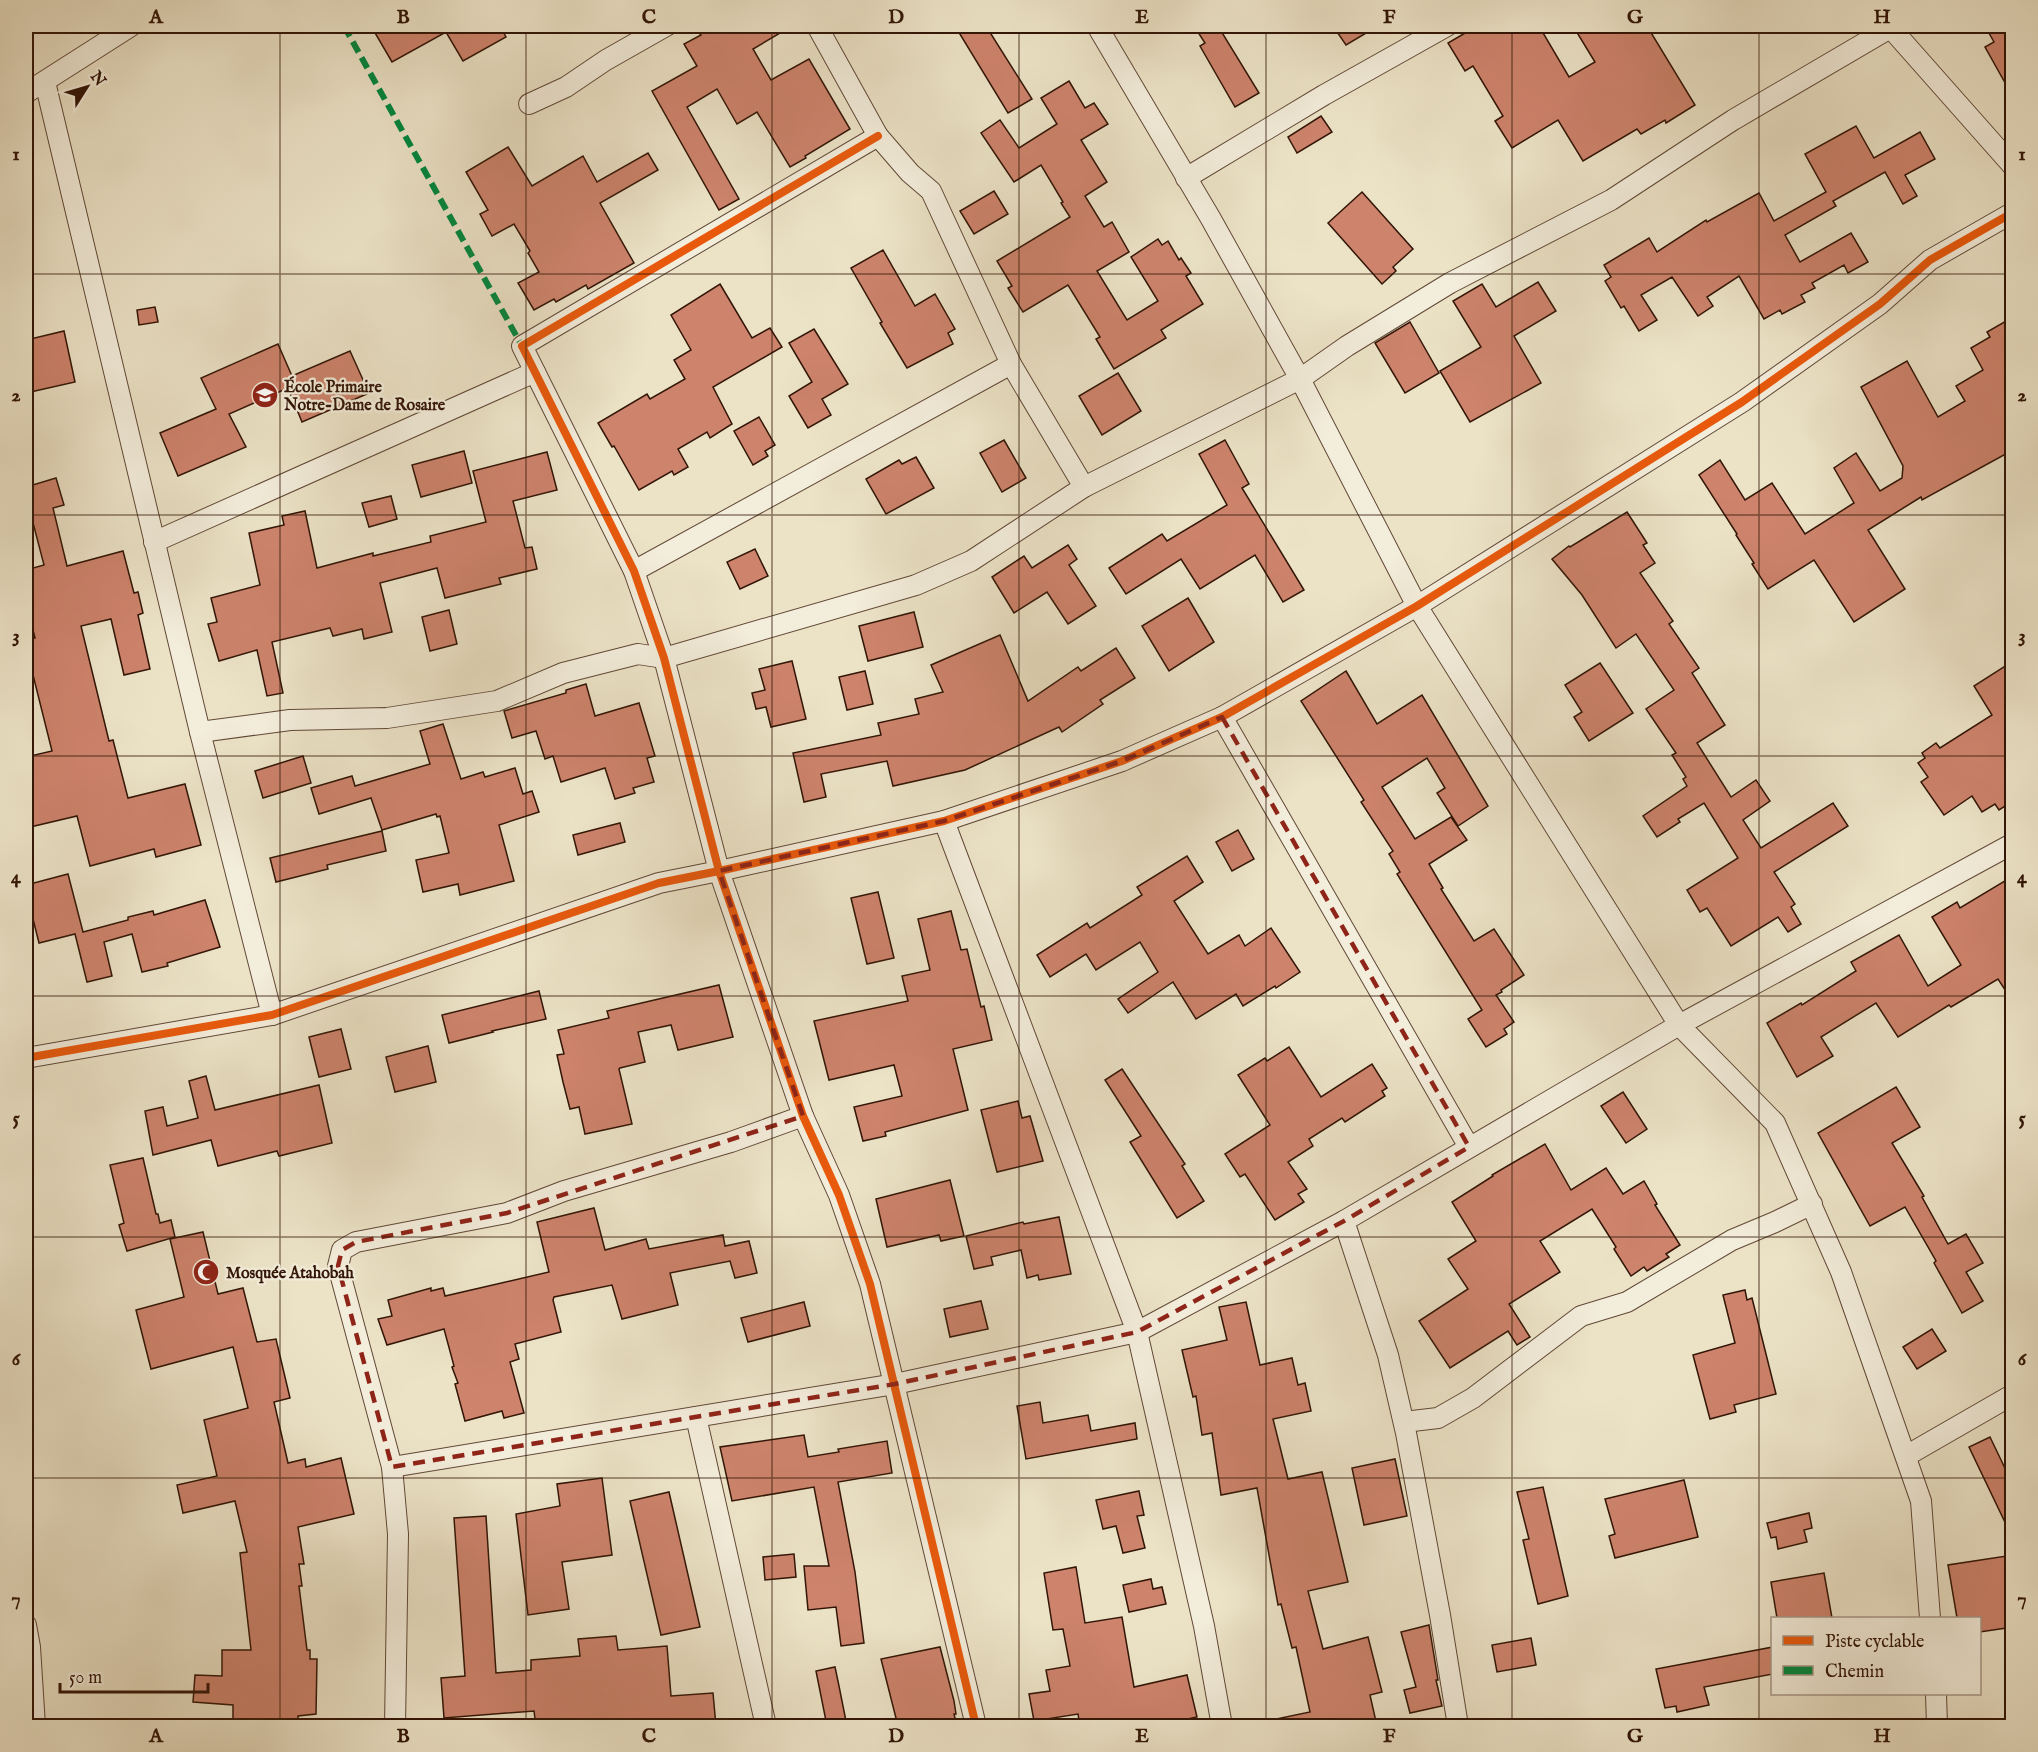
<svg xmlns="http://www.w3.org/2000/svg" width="2038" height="1752" font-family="'IM FELL English',serif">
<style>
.building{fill:#cd836c;stroke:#321506;stroke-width:1.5}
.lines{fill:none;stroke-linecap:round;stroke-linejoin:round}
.minor-casing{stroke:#604836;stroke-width:22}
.minor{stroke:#f3eddb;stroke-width:20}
.quiet{stroke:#00873e;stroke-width:6;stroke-dasharray:12 6;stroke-linecap:butt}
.cycleway-casing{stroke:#f3eddb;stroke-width:11}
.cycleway{stroke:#e8590c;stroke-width:8}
.marked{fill:none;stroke:#8f2418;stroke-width:4.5;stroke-dasharray:12 8;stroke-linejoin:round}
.grid{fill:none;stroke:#321506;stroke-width:1.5;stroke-opacity:0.55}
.labels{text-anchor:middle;stroke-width:4.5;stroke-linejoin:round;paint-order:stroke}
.poi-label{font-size:16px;font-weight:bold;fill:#321506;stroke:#f3eddb;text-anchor:start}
.neatline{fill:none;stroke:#321506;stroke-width:2}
.grid-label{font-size:20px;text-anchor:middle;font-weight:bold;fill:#321506}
</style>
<rect width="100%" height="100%" fill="#ece3c7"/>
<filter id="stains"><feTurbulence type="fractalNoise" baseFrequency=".00333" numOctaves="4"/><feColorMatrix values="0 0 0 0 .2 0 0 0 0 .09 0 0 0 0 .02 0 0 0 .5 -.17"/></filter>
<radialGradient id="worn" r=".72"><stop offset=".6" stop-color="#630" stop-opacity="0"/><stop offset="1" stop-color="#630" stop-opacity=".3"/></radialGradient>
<g class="building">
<polygon points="371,26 500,26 506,37 463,61 446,32 392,62"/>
<polygon points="694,26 792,26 753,49 771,80 809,59 850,129 805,156 806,158 790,167 757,112 737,124 717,89 687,107 739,199 719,210 652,91 697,66 684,44 701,35"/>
<polygon points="955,26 986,26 1032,99 1008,113"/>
<polygon points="1194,26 1218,26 1259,93 1235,107 1200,46 1205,43"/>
<polygon points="1333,26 1378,26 1346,45"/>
<polygon points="1477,26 1539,26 1569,77 1595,62 1573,26 1647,26 1695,105 1666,123 1665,120 1641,134 1637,129 1583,161 1558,120 1512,148 1495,121 1503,116 1473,66 1465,71 1448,43"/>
<polygon points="1985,26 2013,26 2013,97 1985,47 1994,42"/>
<polygon points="1069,81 1085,108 1094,103 1108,124 1081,140 1107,182 1085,196 1104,227 1112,222 1129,252 1097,271 1127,320 1158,301 1131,257 1158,239 1162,245 1168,241 1179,260 1181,258 1191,273 1186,276 1203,304 1161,330 1166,338 1114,369 1096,339 1100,337 1068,285 1023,312 1008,288 1012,286 997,261 1070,217 1061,203 1063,202 1041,165 1014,182 981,133 1000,120 1019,148 1057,124 1041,98"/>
<polygon points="1321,116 1332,132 1297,153 1288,137"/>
<polygon points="1856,126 1874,158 1920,132 1935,159 1905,175 1917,196 1903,204 1885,172 1833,201 1836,206 1785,235 1800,262 1851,233 1868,262 1848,273 1844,265 1812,283 1815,288 1801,295 1805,302 1782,314 1780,310 1764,319 1739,276 1707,297 1713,306 1698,316 1672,277 1641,295 1657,320 1639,331 1624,306 1621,308 1605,281 1611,277 1604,265 1649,238 1657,252 1706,220 1707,222 1759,193 1774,221 1826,192 1805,154"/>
<polygon points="508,147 532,186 583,156 597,182 648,153 658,170 600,203 634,263 588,289 586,285 556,302 554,299 534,310 518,283 539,272 528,253 530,251 514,224 492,236 480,214 488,210 466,172"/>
<polygon points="994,191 1008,214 974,234 960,211"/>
<polygon points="1362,192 1413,249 1393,267 1396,271 1382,284 1328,223"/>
<polygon points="883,250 915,306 935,294 955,329 948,333 953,344 907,368 880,323 882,322 851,268"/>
<polygon points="1538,282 1556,311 1514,336 1541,383 1470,422 1440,371 1481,347 1453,301 1482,284 1496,307"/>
<polygon points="720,284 752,338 770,328 782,347 713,387 732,424 710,438 707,432 678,449 688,467 674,475 672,471 639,490 614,446 612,447 598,423 647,394 650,399 685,379 674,360 691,350 671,315"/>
<polygon points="155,307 158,322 139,325 137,310"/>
<polygon points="2013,317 2013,450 1922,500 1921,497 1868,530 1905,589 1854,622 1814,560 1768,589 1752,564 1754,563 1736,535 1737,534 1699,475 1720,460 1745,500 1772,483 1805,534 1854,503 1834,468 1856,453 1880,491 1902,478 1903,466 1861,387 1907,361 1938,417 1965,401 1956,386 1983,370 1971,348 1990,337 1987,332"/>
<polygon points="1410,322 1439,373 1405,393 1375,343"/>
<polygon points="814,329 848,384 822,399 831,415 808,428 789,396 812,382 789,343"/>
<polygon points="64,331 75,382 26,393 26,340"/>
<polygon points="278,344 292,376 350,351 369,393 302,422 288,388 229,414 246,447 178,476 160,433 216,409 201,378"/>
<polygon points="1118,373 1141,411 1102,435 1079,396"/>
<polygon points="759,417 775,445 765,451 768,456 753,465 734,431"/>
<polygon points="1004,440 1026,478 1002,492 980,453"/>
<polygon points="1225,440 1249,484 1242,488 1304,590 1283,602 1255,555 1200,589 1181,559 1126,594 1109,568 1162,534 1167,541 1227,505 1199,454"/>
<polygon points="464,451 472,483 421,497 412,465"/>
<polygon points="547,452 557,490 513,501 525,548 532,547 537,569 499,578 501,584 445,598 437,568 380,583 392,632 364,639 362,629 333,636 330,628 272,642 283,693 267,696 257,650 219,661 208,624 217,622 211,598 260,585 249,533 284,525 282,516 305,511 317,568 373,553 373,556 431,542 430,536 486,522 473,471"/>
<polygon points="916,457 934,488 886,514 866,479 899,460 902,464"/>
<polygon points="56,478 64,505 53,508 67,566 123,551 134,593 138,592 143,613 138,615 150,669 124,675 111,619 81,626 109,741 113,740 128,798 185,784 201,845 156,857 154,849 90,866 77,816 26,828 26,757 52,751 26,647 26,640 35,638 26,602 26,570 44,565 31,515 26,517 26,487"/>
<polygon points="391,496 397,519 369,527 362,503"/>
<polygon points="1627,512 1647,543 1643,545 1655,563 1640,573 1673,621 1669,624 1699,668 1692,673 1725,725 1697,743 1731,797 1756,780 1770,801 1743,820 1761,848 1833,803 1848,826 1774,872 1795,904 1791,907 1801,924 1788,932 1778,917 1731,946 1707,908 1700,912 1687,890 1738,858 1704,803 1678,819 1680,822 1657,837 1643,816 1687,786 1683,779 1686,777 1672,755 1676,753 1646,709 1674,690 1636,634 1616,648 1582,595 1552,559 1569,546 1570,547"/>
<polygon points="1068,545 1077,559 1069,565 1096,606 1068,624 1047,592 1014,613 992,577 1024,556 1032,568"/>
<polygon points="755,549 768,576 740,589 727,562"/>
<polygon points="1188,598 1214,642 1169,671 1142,626"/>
<polygon points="449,610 457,644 430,651 422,617"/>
<polygon points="914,612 923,647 868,661 859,626"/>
<polygon points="1000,635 1028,701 1078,667 1081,671 1116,648 1135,678 1100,700 1103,704 1062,732 1059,727 965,770 893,786 887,761 821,774 826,797 804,802 793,753 881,735 878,723 919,714 915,699 943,692 931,665"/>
<polygon points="792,661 806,719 771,727 766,707 756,709 752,693 765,690 759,669"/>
<polygon points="2013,661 2013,801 1999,810 1995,804 1982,812 1972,796 1944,815 1921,782 1928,777 1918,763 1925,758 1922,753 1936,743 1940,748 1992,715 1974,686"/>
<polygon points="1600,663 1633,713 1589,741 1574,717 1582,712 1565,685"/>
<polygon points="865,671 873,704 847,710 839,677"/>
<polygon points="1346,671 1377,724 1422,695 1488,806 1458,826 1437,793 1445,788 1427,758 1382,787 1415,839 1451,817 1467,840 1429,864 1443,888 1441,889 1474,941 1494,929 1524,975 1501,990 1502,992 1496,995 1514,1022 1504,1029 1507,1034 1486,1047 1468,1019 1482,1010 1397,874 1400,872 1389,854 1393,851 1361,802 1364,800 1301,701"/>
<polygon points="586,684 595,716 639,703 655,756 647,758 654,782 633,788 635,793 615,799 605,768 561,782 553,756 545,759 536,731 512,738 504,711 566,693 566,690"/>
<polygon points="443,724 461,779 483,772 485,777 515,768 523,794 532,791 539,812 499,825 514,881 460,895 458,884 423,892 416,860 449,853 440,816 437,817 436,814 382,830 371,798 319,814 311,788 352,776 355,786 430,764 420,731"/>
<polygon points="303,756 311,783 263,798 255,771"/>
<polygon points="620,823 625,842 578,855 573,835"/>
<polygon points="1238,830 1254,859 1232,871 1216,842"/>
<polygon points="382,831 386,851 327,865 328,869 276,882 270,858"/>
<polygon points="1187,856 1203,882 1174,901 1208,954 1239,935 1245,946 1271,928 1300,972 1276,988 1275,986 1243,1006 1236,994 1196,1019 1173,982 1128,1013 1118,999 1158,972 1140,942 1096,970 1086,954 1050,977 1037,955 1087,923 1090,928 1142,895 1137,887"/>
<polygon points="68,874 83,932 128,920 128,917 153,911 154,915 205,900 220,947 167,963 168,966 142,972 132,934 104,942 112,976 87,982 75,934 39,943 26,891 26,885"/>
<polygon points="2013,876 2013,1002 1998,979 1951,1007 1949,1005 1898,1037 1876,1003 1821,1037 1833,1056 1797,1077 1767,1023 1801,1003 1802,1005 1856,971 1851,962 1899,935 1928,986 1961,965 1932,917 1957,902 1960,908"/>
<polygon points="878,892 894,958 867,964 851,898"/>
<polygon points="951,911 961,950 967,949 981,1007 984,1006 992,1040 953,1049 968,1110 885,1132 886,1136 863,1141 854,1107 902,1096 894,1065 829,1080 814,1021 908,1001 902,976 930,970 918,919"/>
<polygon points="719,985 733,1037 678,1050 671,1025 638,1032 645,1062 620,1068 619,1069 632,1124 585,1134 579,1107 570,1109 563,1082 557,1055 564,1054 558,1030 609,1018 607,1011"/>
<polygon points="539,991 546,1019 492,1031 493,1032 449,1043 442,1015"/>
<polygon points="341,1029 351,1069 319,1077 309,1037"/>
<polygon points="428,1046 436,1082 395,1092 386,1057"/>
<polygon points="1289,1047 1321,1097 1372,1064 1387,1088 1382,1091 1385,1096 1345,1122 1342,1118 1309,1139 1313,1146 1288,1162 1307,1189 1298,1194 1304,1202 1275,1220 1245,1174 1240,1177 1225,1154 1270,1125 1238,1075 1265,1058 1267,1061"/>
<polygon points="1122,1069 1185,1164 1182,1166 1204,1201 1177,1218 1130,1142 1141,1136 1105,1080"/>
<polygon points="206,1076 215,1110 319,1085 332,1143 279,1156 277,1151 218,1166 211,1140 153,1155 145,1111 163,1107 167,1126 198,1118 189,1081"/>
<polygon points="1896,1087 1920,1127 1892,1143 1924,1196 1922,1197 1948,1244 1966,1234 1983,1263 1966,1272 1983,1301 1962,1313 1934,1263 1936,1261 1905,1207 1870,1226 1818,1133"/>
<polygon points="1623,1092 1647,1129 1626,1143 1601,1106"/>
<polygon points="1018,1101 1022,1118 1030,1116 1043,1161 997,1172 981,1110"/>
<polygon points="1545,1144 1571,1190 1606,1168 1623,1194 1644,1181 1657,1204 1655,1205 1680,1245 1666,1254 1669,1257 1647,1271 1644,1267 1631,1276 1614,1249 1616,1247 1592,1209 1540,1241 1560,1272 1509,1304 1530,1337 1517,1345 1508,1331 1450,1368 1419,1321 1468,1289 1448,1259 1476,1241 1452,1202 1493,1176 1492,1175"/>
<polygon points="143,1158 156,1214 158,1214 160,1223 171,1220 175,1237 127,1251 119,1225 124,1223 110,1165"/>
<polygon points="950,1180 964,1236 941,1241 939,1235 887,1247 876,1199"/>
<polygon points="594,1208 605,1250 646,1239 649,1249 723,1235 725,1246 749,1241 757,1273 735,1278 730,1261 670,1273 678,1305 622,1319 612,1285 554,1297 553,1300 561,1332 515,1344 519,1359 510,1362 524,1413 504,1418 502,1411 465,1421 455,1384 458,1383 452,1367 454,1366 444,1329 387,1345 378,1319 392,1316 388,1300 431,1288 431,1291 443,1288 445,1296 549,1272 537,1222"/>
<polygon points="1059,1217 1071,1274 1039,1280 1038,1275 1027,1278 1021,1250 991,1257 993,1265 974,1269 966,1236 1023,1222 1024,1224"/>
<polygon points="203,1232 218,1294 243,1288 257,1342 276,1339 290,1398 274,1402 288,1463 305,1459 306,1467 341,1458 354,1514 298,1527 304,1564 299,1564 302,1586 299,1586 307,1650 310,1650 310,1659 317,1659 316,1714 298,1716 298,1726 233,1726 233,1705 193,1702 195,1675 222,1676 222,1650 251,1650 240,1553 247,1552 235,1501 183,1513 177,1485 217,1476 204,1420 248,1408 233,1347 151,1369 136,1310 184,1297 170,1239"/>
<polygon points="1745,1290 1747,1300 1752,1298 1776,1394 1734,1405 1736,1412 1710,1419 1693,1355 1735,1343 1723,1295"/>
<polygon points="981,1301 988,1329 950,1337 944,1309"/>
<polygon points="804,1302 810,1326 748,1342 741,1318"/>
<polygon points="1246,1302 1260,1365 1292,1358 1298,1385 1305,1383 1311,1411 1273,1419 1288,1479 1322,1472 1348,1582 1308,1591 1323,1649 1368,1637 1382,1692 1370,1695 1377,1726 1277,1726 1276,1719 1310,1712 1296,1647 1292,1648 1281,1604 1278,1605 1257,1488 1221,1495 1212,1433 1202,1435 1196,1396 1193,1397 1182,1350 1227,1340 1219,1307"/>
<polygon points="1932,1329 1946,1351 1917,1369 1903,1347"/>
<polygon points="1040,1402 1043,1423 1088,1415 1091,1431 1135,1423 1137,1439 1026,1459 1017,1406"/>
<polygon points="804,1435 808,1457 839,1452 838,1449 887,1441 892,1473 838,1482 855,1572 864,1643 841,1646 836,1607 808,1610 804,1566 829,1566 814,1487 732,1501 720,1447"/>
<polygon points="1990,1437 2013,1485 2013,1539 1969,1447"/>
<polygon points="1395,1459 1407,1516 1364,1525 1352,1468"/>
<polygon points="602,1478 612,1555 562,1562 569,1609 528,1615 516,1514 560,1506 557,1484"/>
<polygon points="1684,1480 1698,1537 1615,1558 1609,1536 1615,1534 1605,1499"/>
<polygon points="1543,1487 1568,1596 1538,1604 1523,1540 1529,1539 1517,1492"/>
<polygon points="1139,1491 1144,1515 1137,1516 1145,1548 1123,1553 1116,1526 1103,1529 1096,1500"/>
<polygon points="669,1492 700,1627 661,1635 630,1501"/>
<polygon points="1809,1513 1812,1528 1804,1530 1807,1542 1778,1549 1776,1537 1771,1538 1767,1523"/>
<polygon points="486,1516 496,1673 531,1670 531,1660 580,1656 578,1639 616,1636 618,1650 667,1646 671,1696 713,1693 716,1726 536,1726 534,1711 444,1718 441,1678 465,1676 454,1518"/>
<polygon points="794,1554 796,1577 765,1580 763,1557"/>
<polygon points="2013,1555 2013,1627 1980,1632 1980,1618 1957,1618 1948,1565"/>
<polygon points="1076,1567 1085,1623 1122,1617 1134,1687 1187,1675 1197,1717 1155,1726 1080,1726 1078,1714 1034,1721 1029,1694 1050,1691 1046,1670 1070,1666 1063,1629 1053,1630 1044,1573"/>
<polygon points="1824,1573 1832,1618 1777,1618 1771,1582"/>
<polygon points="1151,1579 1153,1589 1162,1587 1166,1604 1129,1612 1123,1585"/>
<polygon points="1429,1625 1438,1680 1436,1680 1442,1706 1410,1713 1404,1690 1416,1687 1401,1632"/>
<polygon points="1531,1638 1536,1665 1497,1672 1492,1645"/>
<polygon points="940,1647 954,1701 956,1714 954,1714 957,1726 898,1726 881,1659"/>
<polygon points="1773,1647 1773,1674 1704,1687 1709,1705 1677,1712 1676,1706 1665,1708 1656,1669"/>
<polygon points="835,1667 839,1686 847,1726 827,1726 816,1671"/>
</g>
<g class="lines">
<defs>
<g id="minor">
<polyline points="817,26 878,136 910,173 931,191 1011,364 1084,487"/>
<polyline points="1097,26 1211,219 1300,379 1417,606 1679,1025 1775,1123 1841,1272 1921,1501 1930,1618"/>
<polyline points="1889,26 2012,165"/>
<polyline points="45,82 200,732 272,1015"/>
<polyline points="26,93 131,26"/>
<polyline points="529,104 566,87 606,60 666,26"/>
<polyline points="878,136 522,346 634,571 664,658 719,871 803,1116 839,1195 870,1284 976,1726"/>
<polyline points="1186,178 1324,95 1447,26"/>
<polyline points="154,542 535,372"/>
<polyline points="634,571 1011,364"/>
<polyline points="1222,717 1469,1147"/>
<polyline points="200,732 290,720 387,718 497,701 563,673 638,654 664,658 916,585 971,561 1084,487 1300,379 1347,346 1450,283 1611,200 1733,120 1890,28"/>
<polyline points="944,821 1137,1332 1204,1626 1222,1726"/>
<polyline points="26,1058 272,1015 659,883 719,871 944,821 1122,761 1222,717 1417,606 1742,402 1880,304 1930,260 2012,213"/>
<polyline points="1344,1221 1388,1355 1406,1433 1440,1615 1458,1726"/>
<polyline points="696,1417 766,1726"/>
<polyline points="1404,1422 1438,1418 1473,1398 1581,1316 1627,1302 1732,1240 1775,1222 1812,1204"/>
<polyline points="1906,1456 2012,1395"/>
<polyline points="392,1467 895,1384 1137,1332 1344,1221 1679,1025 2012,844"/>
<polyline points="26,1625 30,1647 35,1726"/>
<polyline points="1936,1694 1937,1726"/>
<polyline points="395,1726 398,1534 392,1467 338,1266 342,1250 356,1242 507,1213 564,1191 731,1142 803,1116"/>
</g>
</defs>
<use href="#minor" class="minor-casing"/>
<use href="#minor" class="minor"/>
<polyline class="quiet" points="344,26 522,346"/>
<defs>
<g id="cycleway">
<polyline points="878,136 522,346 634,571 664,658 719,871 803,1116 839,1195 870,1284 976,1726"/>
<polyline points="26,1058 272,1015 659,883 719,871 944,821 1122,761 1222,717 1417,606 1742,402 1880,304 1930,260 2012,213"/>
</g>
</defs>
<use href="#cycleway" class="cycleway-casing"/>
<use href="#cycleway" class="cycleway"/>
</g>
<path class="marked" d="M 1222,717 L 1469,1147 L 1344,1221 L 1137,1332 L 895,1384 L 392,1467 L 338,1266 L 342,1250 L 356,1242 L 507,1213 L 803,1116 L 719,871 L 944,821 L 1122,761 Z"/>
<path class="grid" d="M 280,26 L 280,1726M 526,26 L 526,1726M 772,26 L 772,1726M 1019,26 L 1019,1726M 1266,26 L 1266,1726M 1512,26 L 1512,1726M 1759,26 L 1759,1726M 26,274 L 2012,274M 26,515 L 2012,515M 26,756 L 2012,756M 26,996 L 2012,996M 26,1237 L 2012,1237M 26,1478 L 2012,1478"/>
<defs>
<symbol id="school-disc" viewBox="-11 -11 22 22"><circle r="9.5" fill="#8f2418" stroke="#f3eddb"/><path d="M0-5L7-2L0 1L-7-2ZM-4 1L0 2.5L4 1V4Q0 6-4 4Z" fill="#fff"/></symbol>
<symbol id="mosque-disc" viewBox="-11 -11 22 22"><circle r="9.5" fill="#8f2418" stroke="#f3eddb"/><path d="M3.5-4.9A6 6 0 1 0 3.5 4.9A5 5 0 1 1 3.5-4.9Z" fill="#fff"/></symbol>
</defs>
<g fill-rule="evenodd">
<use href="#school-disc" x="250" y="380" width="30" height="30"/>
<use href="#mosque-disc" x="191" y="1257" width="30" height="30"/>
</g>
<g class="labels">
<g class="poi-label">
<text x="284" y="392">École Primaire<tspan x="284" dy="18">Notre-Dame de Rosaire</tspan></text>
<text x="226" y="1278">Mosquée Atahobah</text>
</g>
</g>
<rect width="2038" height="1752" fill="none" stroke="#ece3c7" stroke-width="66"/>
<rect x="1771" y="1617" width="210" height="78" fill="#f3eddb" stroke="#a69786" stroke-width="1.5"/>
<rect x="1783" y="1636" width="30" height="9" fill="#e8590c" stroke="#a69786" stroke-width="1.5"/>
<text x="1825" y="1647" font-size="18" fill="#321506">Piste cyclable</text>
<rect x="1783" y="1666" width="30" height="9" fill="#00873e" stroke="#a69786" stroke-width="1.5"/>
<text x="1825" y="1677" font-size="18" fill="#321506">Chemin</text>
<g transform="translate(87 87) rotate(53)" stroke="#f3eddb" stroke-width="4.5" paint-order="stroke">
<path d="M0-4.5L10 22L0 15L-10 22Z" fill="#321506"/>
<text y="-9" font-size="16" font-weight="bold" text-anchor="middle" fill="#321506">N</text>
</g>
<path d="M60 1683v9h148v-9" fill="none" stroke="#321506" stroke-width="3"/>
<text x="69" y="1683" font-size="18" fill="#321506" stroke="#f3eddb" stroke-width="4.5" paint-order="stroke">50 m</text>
<rect x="33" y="33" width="1972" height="1686" class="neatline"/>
<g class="grid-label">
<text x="156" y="23">A</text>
<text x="403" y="23">B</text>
<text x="649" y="23">C</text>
<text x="896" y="23">D</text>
<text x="1142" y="23">E</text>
<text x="1389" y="23">F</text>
<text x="1635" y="23">G</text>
<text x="1882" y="23">H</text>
<text x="16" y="160">1</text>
<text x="2022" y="160">1</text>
<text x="16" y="401">2</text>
<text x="2022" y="401">2</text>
<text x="16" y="642">3</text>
<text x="2022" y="642">3</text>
<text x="16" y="883">4</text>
<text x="2022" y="883">4</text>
<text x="16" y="1124">5</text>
<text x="2022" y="1124">5</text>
<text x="16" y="1365">6</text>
<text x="2022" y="1365">6</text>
<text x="16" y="1605">7</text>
<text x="2022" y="1605">7</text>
<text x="156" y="1742">A</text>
<text x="403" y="1742">B</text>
<text x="649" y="1742">C</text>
<text x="896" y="1742">D</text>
<text x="1142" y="1742">E</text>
<text x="1389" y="1742">F</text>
<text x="1635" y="1742">G</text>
<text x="1882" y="1742">H</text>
</g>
<rect width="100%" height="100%" filter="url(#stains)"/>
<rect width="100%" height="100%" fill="url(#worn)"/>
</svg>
